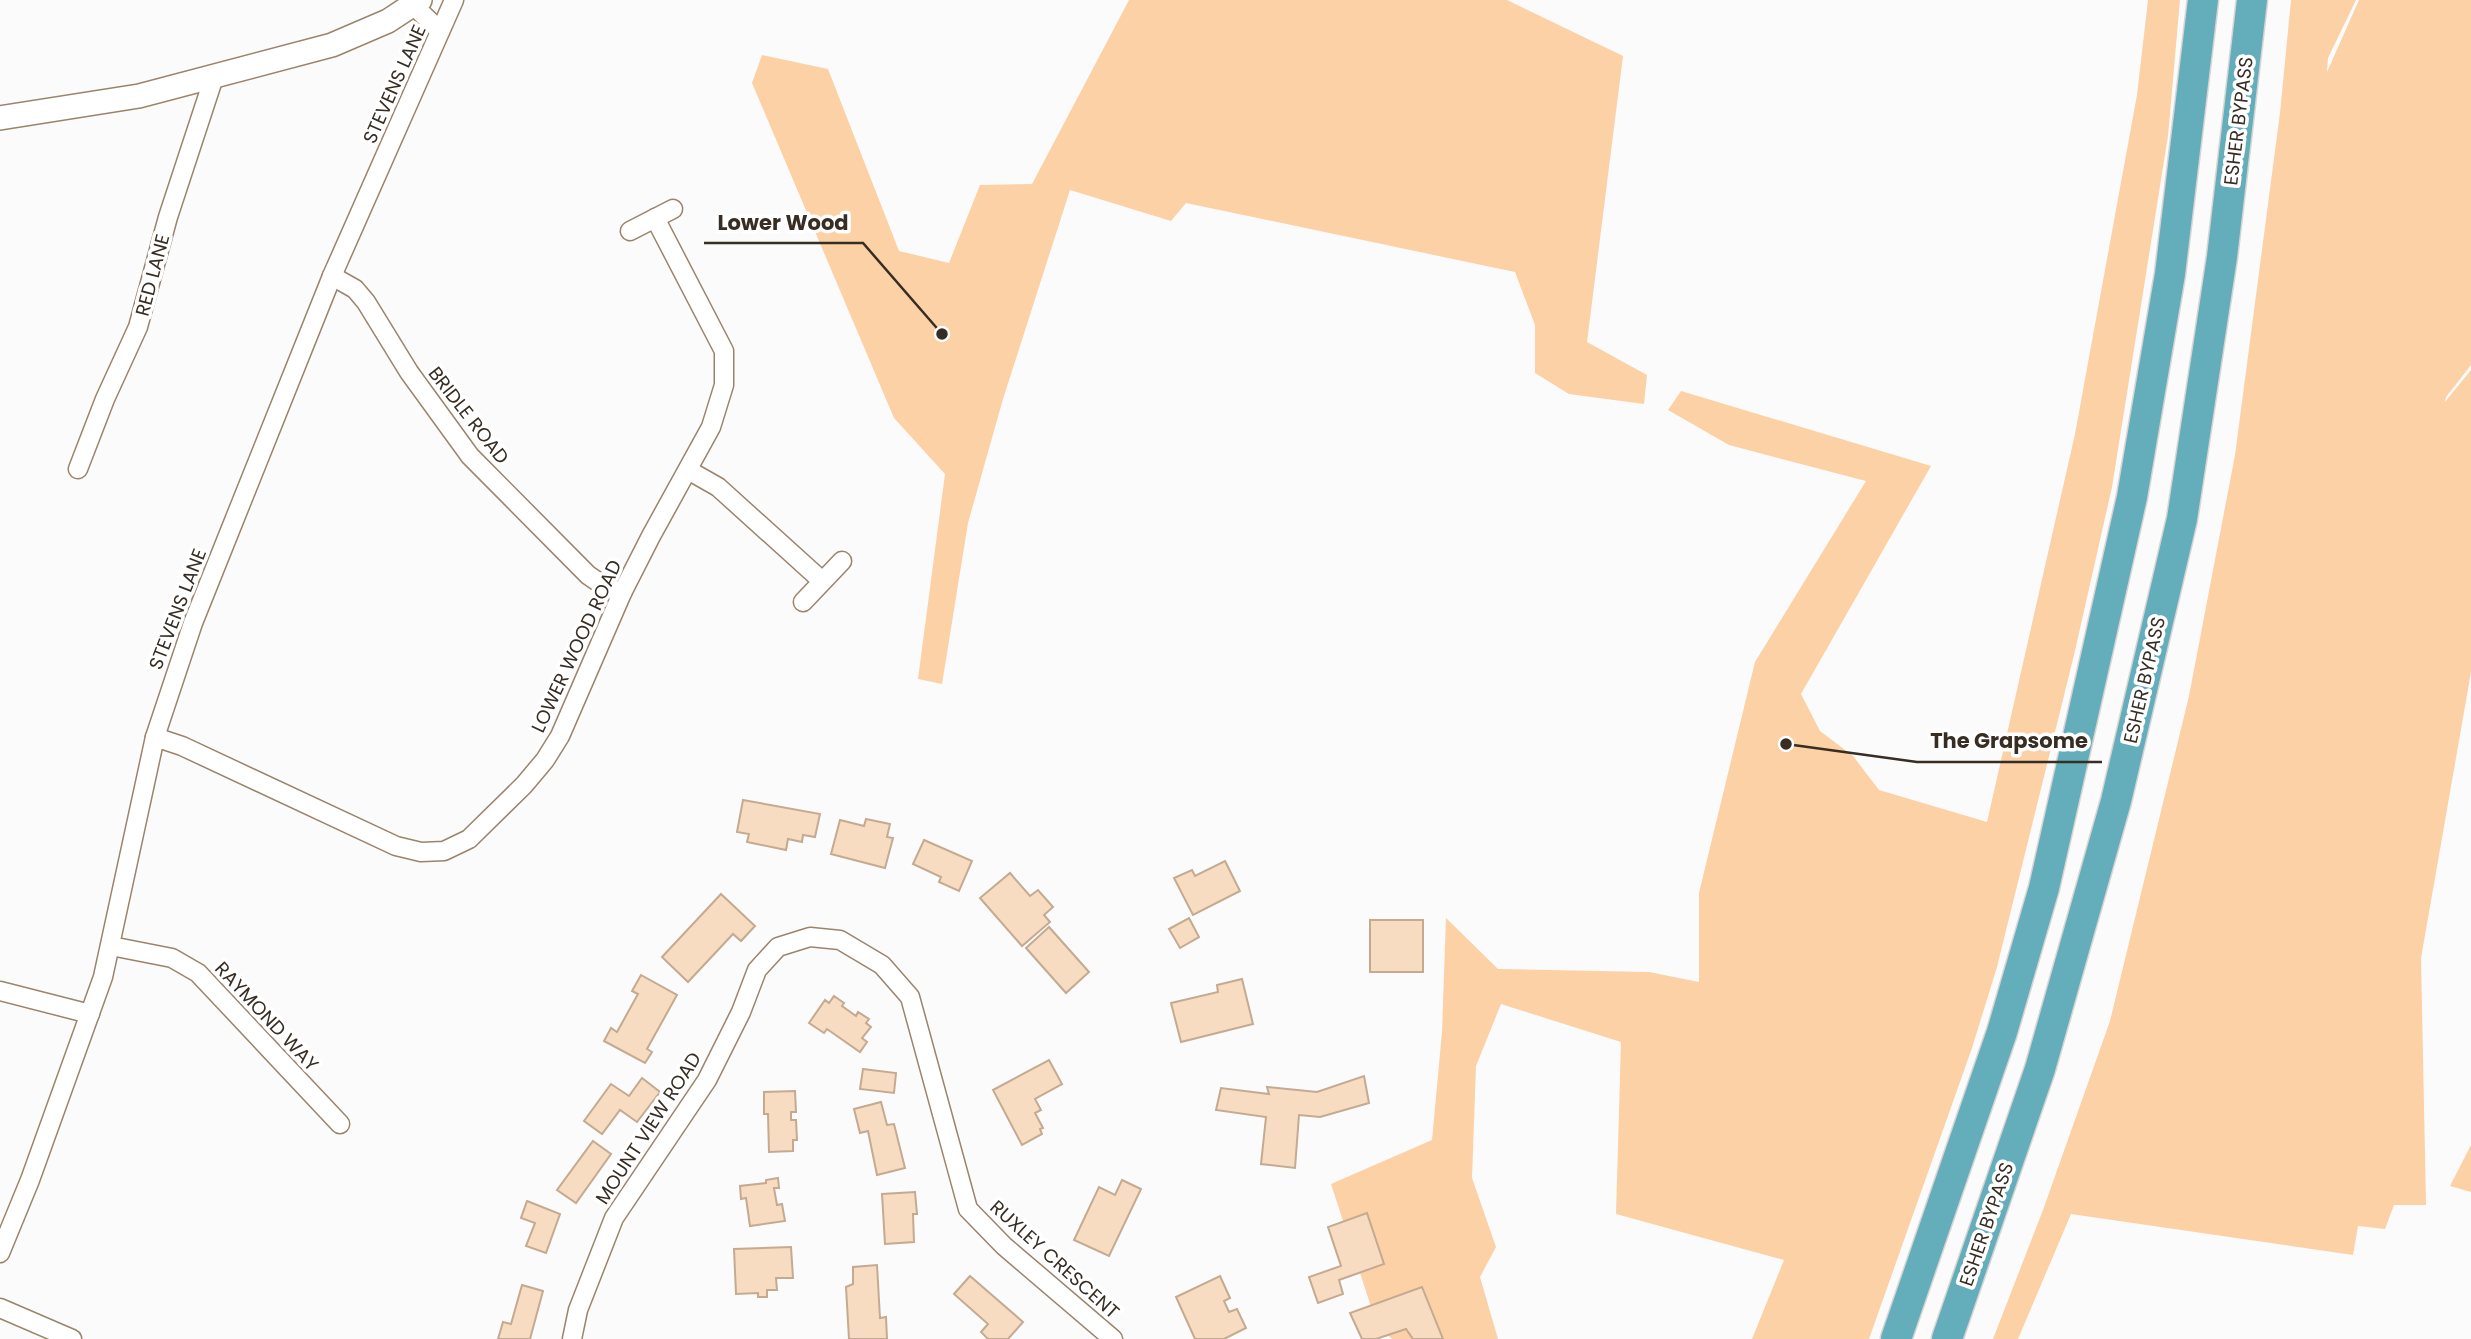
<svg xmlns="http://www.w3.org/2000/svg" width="2471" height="1339" font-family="Poppins,sans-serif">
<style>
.green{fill:#fbd1a5}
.building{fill:#f7dcc1;stroke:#c3aa91;stroke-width:2}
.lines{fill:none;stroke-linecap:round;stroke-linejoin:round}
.minor-casing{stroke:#9b846c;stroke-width:21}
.tertiary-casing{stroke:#9b846c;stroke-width:26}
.trunk-casing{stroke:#d7d5d3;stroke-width:33}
.minor{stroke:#fff;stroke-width:18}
.tertiary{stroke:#fff;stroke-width:23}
.trunk{stroke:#64aebc;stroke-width:30}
.labels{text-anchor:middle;stroke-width:7;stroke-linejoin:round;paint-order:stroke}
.street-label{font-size:19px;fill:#372d23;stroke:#fff}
.leader{fill:none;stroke:#372d23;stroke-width:2.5}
.callout-dot{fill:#372d23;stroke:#fff;stroke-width:2.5}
.callout-label{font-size:21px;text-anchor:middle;font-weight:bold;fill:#372d23;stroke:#fff;stroke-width:7;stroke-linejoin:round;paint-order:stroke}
</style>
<rect width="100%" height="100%" fill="#fbfbfb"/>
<g class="green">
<polygon points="1129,0 1507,0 1623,56 1587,342 1647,375 1644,404 1569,394 1535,373 1535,325 1515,272 1186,203 1171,221 1070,190 1003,399 968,523 942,684 918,679 945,474 894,418 752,83 762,55 828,69 899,251 949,263 980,185 1032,184"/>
<polygon points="2148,0 2180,0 2168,136 2112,487 2074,655 1997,967 1972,1048 1869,1339 1752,1339 1784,1260 1616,1214 1621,1042 1501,1004 1476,1066 1472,1178 1496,1247 1480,1277 1498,1339 1392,1339 1377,1325 1331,1184 1432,1140 1442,1032 1446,918 1498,969 1649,972 1699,982 1699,893 1755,662 1866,481 1729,445 1668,410 1681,391 1931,466 1801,694 1820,731 1853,756 1879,790 1987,822 2075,434 2137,95"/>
<polygon points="2291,0 2356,0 2328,58 2327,72 2359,0 2471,0 2471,365 2446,397 2445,402 2471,370 2471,672 2421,958 2426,1205 2394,1205 2385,1229 2358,1226 2353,1255 2071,1214 2018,1339 1993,1339 2043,1210 2110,1021 2189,696 2235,455 2280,113"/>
<polygon points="2471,1145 2471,1192 2450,1186"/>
</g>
<g class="building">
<polygon points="743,800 820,814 815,837 803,835 802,842 788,839 786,850 747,842 749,834 737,832"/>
<polygon points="866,819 890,824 887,837 893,838 885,868 831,854 840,820 864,826"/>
<polygon points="924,840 972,861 959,891 939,882 941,877 913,864"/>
<polygon points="1225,861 1240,891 1193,915 1174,878 1192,870 1195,876"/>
<polygon points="1010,873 1030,896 1038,890 1053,907 1044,915 1050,922 1022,946 980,898"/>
<polygon points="721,894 755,926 741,941 733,934 688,982 662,957"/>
<polygon points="1189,918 1199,937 1180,948 1169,929"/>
<rect x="1370" y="920" width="53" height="52"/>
<polygon points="1049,927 1089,972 1066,993 1026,948"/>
<polygon points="641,975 677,995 647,1049 652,1052 645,1063 604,1041 611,1028 617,1032 638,994 632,991"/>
<polygon points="1242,979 1253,1024 1181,1042 1171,1003 1218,992 1217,985"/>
<polygon points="834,996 844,1003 842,1006 856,1016 858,1012 869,1019 866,1023 871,1027 862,1038 867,1042 860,1052 827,1029 824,1033 809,1023 825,1000 829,1003"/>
<polygon points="1049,1060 1062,1084 1035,1099 1041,1110 1035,1113 1043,1128 1040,1129 1042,1134 1022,1145 993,1090"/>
<polygon points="863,1069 896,1073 894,1093 860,1089"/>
<polygon points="1364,1076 1369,1103 1320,1117 1299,1115 1295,1168 1261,1164 1266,1117 1216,1110 1221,1088 1269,1094 1267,1087 1317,1092"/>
<polygon points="642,1078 660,1092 637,1122 620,1110 602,1134 584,1121 611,1084 629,1096"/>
<polygon points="795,1091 796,1112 791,1112 791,1120 796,1120 797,1140 793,1140 793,1151 769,1152 768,1114 764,1114 764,1092"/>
<polygon points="881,1102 887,1125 894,1124 905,1168 877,1175 868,1131 860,1133 854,1109"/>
<polygon points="593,1141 611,1154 576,1203 557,1190"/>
<polygon points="778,1178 779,1188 774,1188 777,1205 782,1204 785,1221 750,1226 746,1198 741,1199 740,1186 766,1183 766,1180"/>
<polygon points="1122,1180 1141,1189 1109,1256 1074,1240 1099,1187 1115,1195"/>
<polygon points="915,1192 917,1214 913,1214 914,1242 885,1244 882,1194"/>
<polygon points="527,1201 560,1214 546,1253 526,1246 535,1223 521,1218"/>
<polygon points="1367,1213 1384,1264 1339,1280 1343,1294 1318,1303 1309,1277 1341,1266 1328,1227"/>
<polygon points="791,1247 793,1278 776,1278 777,1290 767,1290 767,1297 758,1297 758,1293 736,1294 734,1249"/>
<polygon points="877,1265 880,1318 886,1317 887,1339 849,1339 846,1287 853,1284 853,1267"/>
<polygon points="970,1276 1023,1322 1008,1339 988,1339 981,1332 988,1324 954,1294"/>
<polygon points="1220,1276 1230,1298 1224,1301 1229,1312 1237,1309 1246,1328 1224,1339 1195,1339 1176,1297"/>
<polygon points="522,1285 543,1291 530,1339 498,1339 503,1322 511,1324"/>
<polygon points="1422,1287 1443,1339 1413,1339 1406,1329 1376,1339 1362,1339 1350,1313"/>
</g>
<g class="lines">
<defs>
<g id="minor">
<polyline points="414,6 440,31"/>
<polyline points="630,231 673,209"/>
<polyline points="332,276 355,289 366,302 409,372 470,456 588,575 604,586 622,593"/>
<polyline points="78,469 105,399 138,327 168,217 214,77"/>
<polyline points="688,470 718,487 821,580"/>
<polyline points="803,602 842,561"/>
<polyline points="155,737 182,746 396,846 421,852 444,851 469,839 524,785 545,760 560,736 622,593 651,536 711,427 724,385 724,351 655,218"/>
<polyline points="111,946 172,958 198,973 340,1124"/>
<polyline points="0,991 90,1014"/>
<polyline points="0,1253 30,1180 103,977 155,737 193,623 332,276 454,0"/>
<polyline points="0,1308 72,1339"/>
<polyline points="572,1339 578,1310 614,1218 707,1080 741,1012 757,970 778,947 810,937 840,940 882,965 910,997 968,1209 1004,1246 1113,1339"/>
</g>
<polyline id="tertiary" points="0,118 139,96 332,45 388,21 420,0"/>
<g id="trunk">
<polyline points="1896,1339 2002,1032 2044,888 2132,497 2170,274 2203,0"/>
<polyline points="1947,1339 2040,1069 2116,801 2182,519 2222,257 2252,0"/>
</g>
</defs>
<use href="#minor" class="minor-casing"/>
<use href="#tertiary" class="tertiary-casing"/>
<use href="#trunk" class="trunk-casing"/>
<use href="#minor" class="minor"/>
<use href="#tertiary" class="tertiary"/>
<use href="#trunk" class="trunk"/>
</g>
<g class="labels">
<g class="street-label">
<text transform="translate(394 84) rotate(-66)" y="7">STEVENS LANE</text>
<text transform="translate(2238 121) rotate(-83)" y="7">ESHER BYPASS</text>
<text transform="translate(152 275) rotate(-75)" y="7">RED LANE</text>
<text transform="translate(469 415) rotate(52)" y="7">BRIDLE ROAD</text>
<text transform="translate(177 609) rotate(-69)" y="7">STEVENS LANE</text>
<text transform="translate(576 646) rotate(-65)" y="7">LOWER WOOD ROAD</text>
<text transform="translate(2144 680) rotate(-77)" y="7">ESHER BYPASS</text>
<text transform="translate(267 1016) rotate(47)" y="7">RAYMOND WAY</text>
<text transform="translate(648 1128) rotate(-57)" y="7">MOUNT VIEW ROAD</text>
<text transform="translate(1986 1224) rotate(-71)" y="7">ESHER BYPASS</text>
<text transform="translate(1055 1259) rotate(42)" y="7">RUXLEY CRESCENT</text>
</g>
</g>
<path class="leader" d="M942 334L863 243H704M1786 744L1917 762H2102"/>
<g class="callout-dot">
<circle cx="942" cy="334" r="7"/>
<circle cx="1786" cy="744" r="7"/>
</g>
<g class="callout-label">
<text x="783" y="230">Lower Wood</text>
<text x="2009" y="748">The Grapsome</text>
</g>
</svg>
